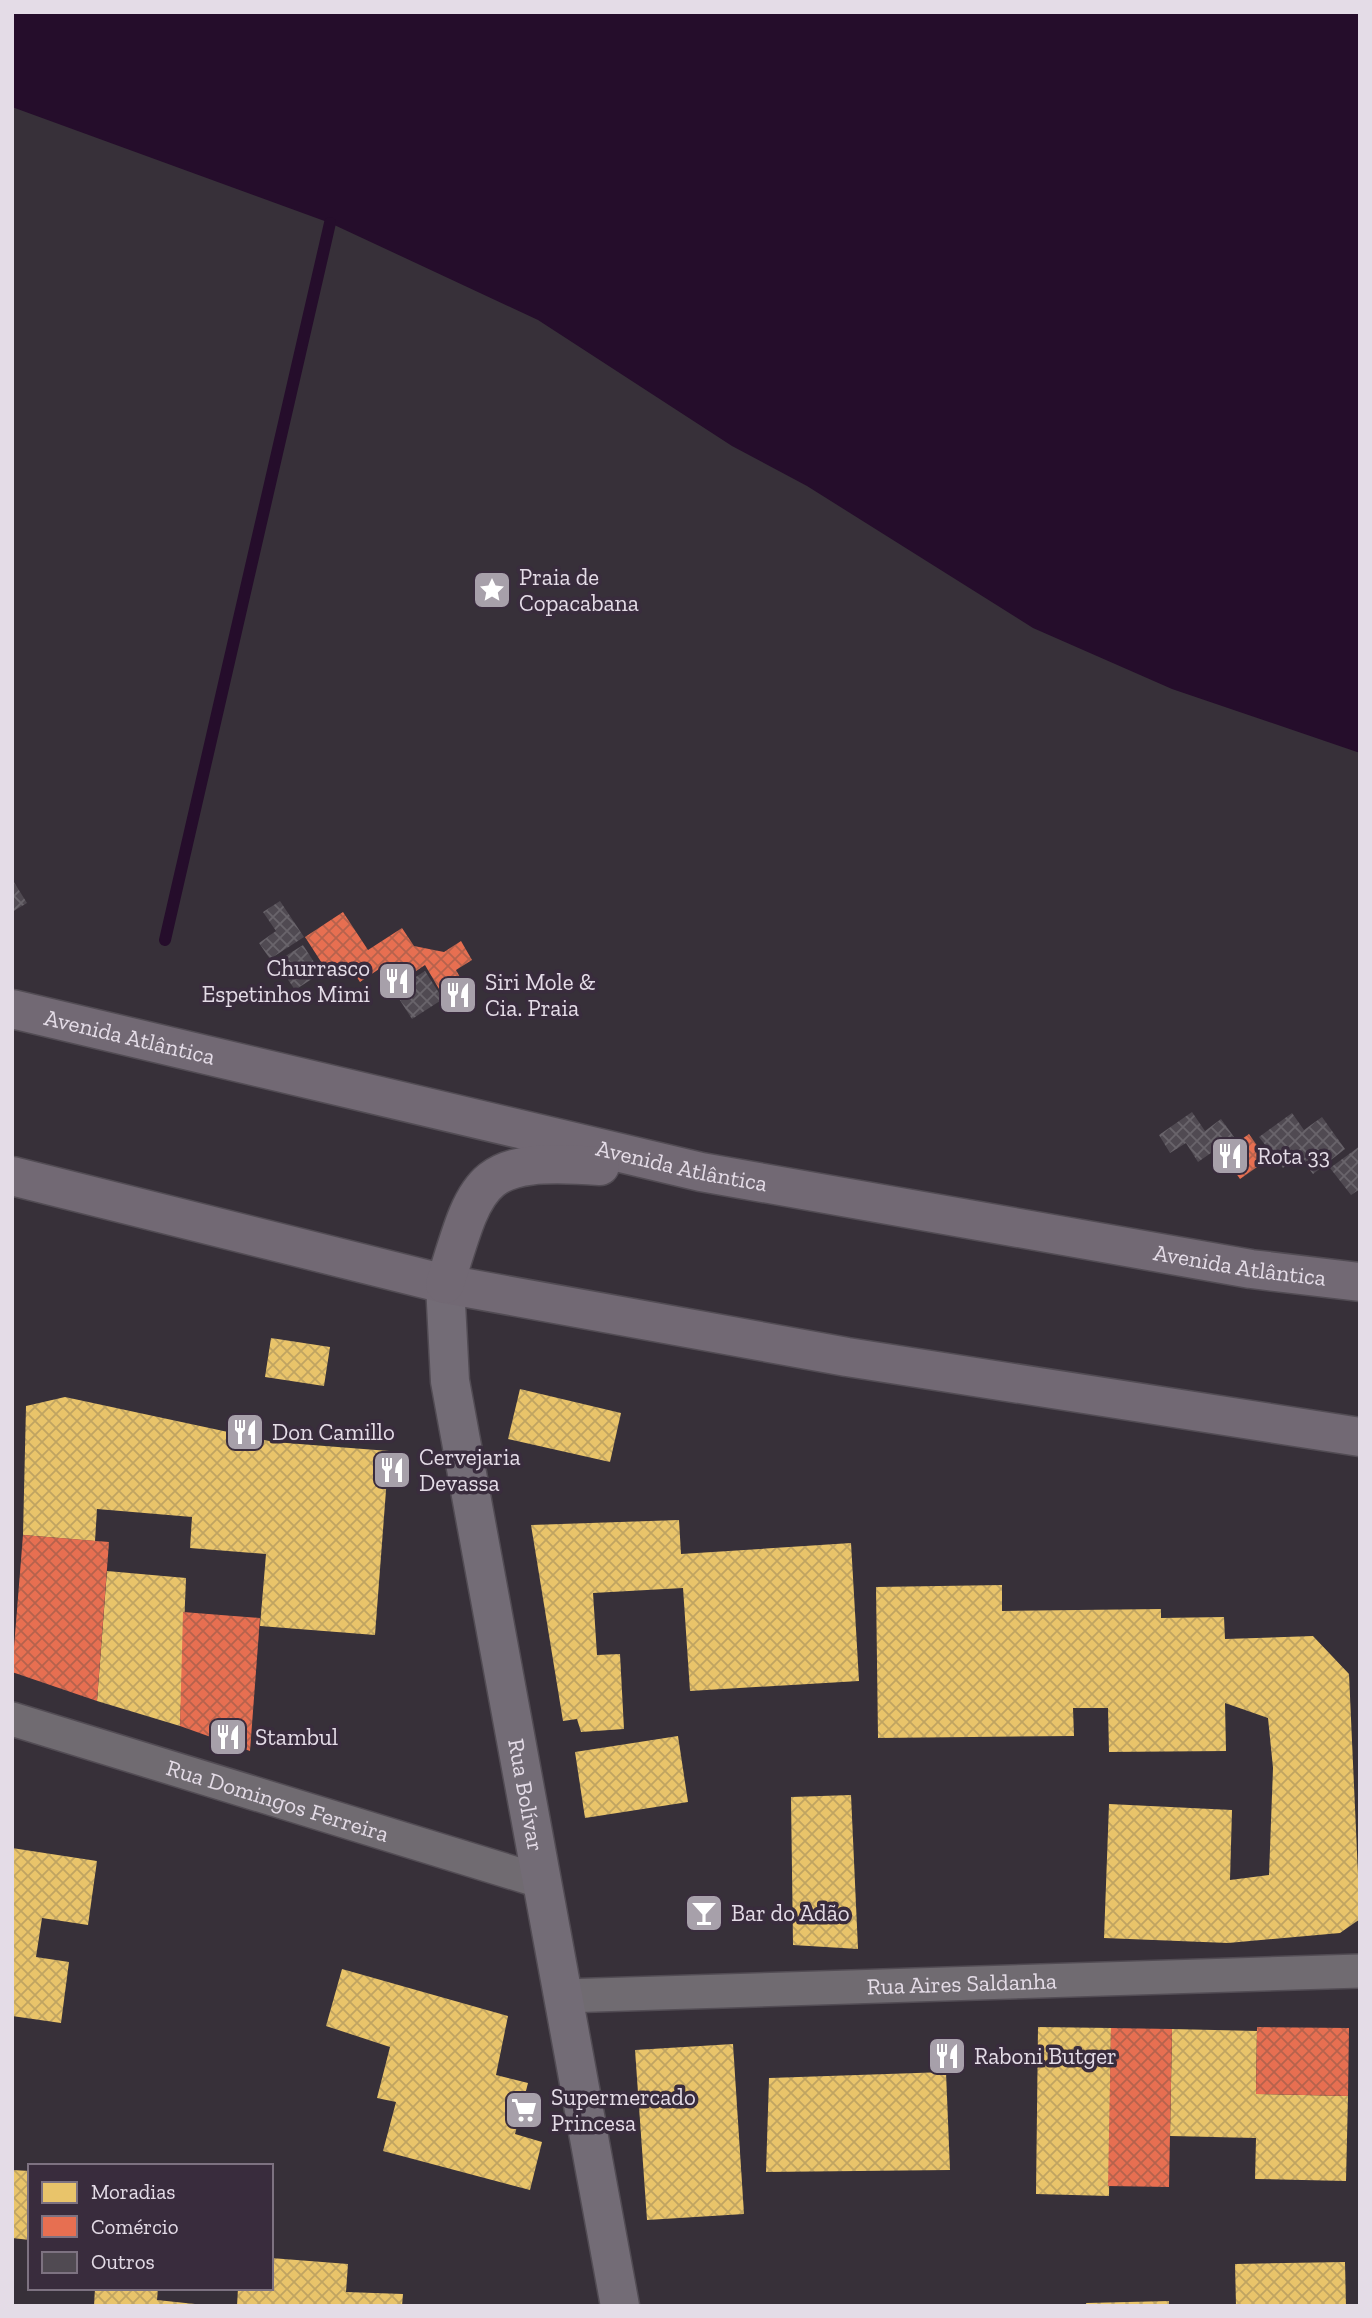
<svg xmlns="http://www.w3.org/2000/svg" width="1372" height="2318" font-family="'Zilla Slab',serif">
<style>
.water{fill:#250d2b}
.homes{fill:url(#homes-cross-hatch)}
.shops{fill:url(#shops-cross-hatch)}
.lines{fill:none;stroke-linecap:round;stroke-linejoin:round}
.stream{stroke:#250d2b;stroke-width:12}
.building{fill:url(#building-cross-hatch)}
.street-casing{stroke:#524c54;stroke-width:36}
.primary-casing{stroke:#524c54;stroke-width:41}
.highway-casing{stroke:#524c54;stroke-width:41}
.street{stroke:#706b71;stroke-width:33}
.primary{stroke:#736c76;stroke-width:38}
.highway{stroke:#726974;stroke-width:38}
.labels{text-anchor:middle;stroke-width:7;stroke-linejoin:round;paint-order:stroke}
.poi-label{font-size:23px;fill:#e4dce7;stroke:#392c3d;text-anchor:start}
.street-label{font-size:23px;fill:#e4dce7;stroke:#392c3d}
</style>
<defs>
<pattern id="homes-cross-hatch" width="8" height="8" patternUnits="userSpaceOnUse" patternTransform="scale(1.75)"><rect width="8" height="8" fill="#e9c46a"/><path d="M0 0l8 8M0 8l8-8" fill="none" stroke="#c0a461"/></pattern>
<pattern id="shops-cross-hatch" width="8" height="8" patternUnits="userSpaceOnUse" patternTransform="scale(1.75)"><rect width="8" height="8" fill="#e76f51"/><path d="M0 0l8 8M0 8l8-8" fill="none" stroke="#b6624d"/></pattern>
<pattern id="building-cross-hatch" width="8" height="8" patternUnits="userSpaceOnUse" patternTransform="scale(1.75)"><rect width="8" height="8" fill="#504a52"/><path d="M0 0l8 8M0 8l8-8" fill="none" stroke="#69646b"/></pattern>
</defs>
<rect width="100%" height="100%" fill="#373039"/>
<polygon class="water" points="12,12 1360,12 1360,753 1172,689 1033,628 807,486 732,446 538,320 330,223 12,107"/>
<g class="homes">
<polygon points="271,1338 330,1347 324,1386 265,1377"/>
<polygon points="520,1389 621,1413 610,1462 508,1439"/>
<polygon points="65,1397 274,1442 389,1451 375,1635 260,1626 266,1554 190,1548 192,1517 97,1509 95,1541 23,1535 26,1406"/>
<polygon points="679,1520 681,1554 851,1543 859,1681 690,1691 683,1588 593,1593 597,1655 620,1654 624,1729 581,1732 577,1719 563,1721 531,1525"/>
<polygon points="107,1571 186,1578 180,1726 97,1701"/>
<polygon points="1002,1585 1002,1611 1161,1609 1161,1618 1224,1617 1225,1639 1313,1636 1349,1674 1360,1919 1340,1933 1228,1943 1104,1938 1109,1804 1232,1810 1230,1880 1269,1875 1273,1768 1268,1718 1225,1703 1226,1751 1109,1752 1108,1708 1073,1708 1074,1736 878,1738 876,1587"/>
<polygon points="678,1736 688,1802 585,1818 575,1752"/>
<polygon points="851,1795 858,1949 793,1945 791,1797"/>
<polygon points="12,1848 97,1861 88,1925 42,1918 36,1957 69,1962 61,2023 12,2016"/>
<polygon points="342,1969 508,2016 496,2075 528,2083 515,2134 542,2142 530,2190 383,2151 396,2102 377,2098 390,2047 326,2026"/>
<polygon points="1038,2027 1111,2028 1109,2196 1036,2194"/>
<polygon points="1172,2029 1257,2031 1256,2094 1348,2096 1346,2181 1255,2179 1256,2138 1170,2136"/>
<polygon points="733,2044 744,2214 647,2220 635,2050"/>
<polygon points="946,2072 950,2170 766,2172 769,2078"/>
<polygon points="12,2170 30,2171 30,2240 12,2238"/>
<polygon points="271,2258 348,2264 346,2292 403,2294 402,2306 237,2306 238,2288 271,2288"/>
<polygon points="1345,2262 1346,2306 1236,2306 1235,2264"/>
<polygon points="95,2288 158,2288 157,2300 214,2306 94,2306"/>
<polygon points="1169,2301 1169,2306 1086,2306 1086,2303"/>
</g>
<g class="shops">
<polygon points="343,912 368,950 402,928 414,946 444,952 461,941 472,960 456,970 466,988 446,1001 425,965 391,988 379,969 360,982 347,962 329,974 305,937"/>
<polygon points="1249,1134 1267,1160 1240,1179 1222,1153"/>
<polygon points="23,1535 109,1542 97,1701 12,1672"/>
<polygon points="183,1612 260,1618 250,1751 180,1726"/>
<polygon points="1257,2027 1349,2028 1348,2096 1256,2094"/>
<polygon points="1111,2028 1172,2029 1169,2187 1108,2186"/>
</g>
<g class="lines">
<polyline class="stream" points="165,940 330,223"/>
</g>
<g class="building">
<polygon points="12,879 27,903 12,912"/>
<polygon points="280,901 304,937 270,959 259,943 276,931 263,912"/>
<polygon points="303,945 321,973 295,990 276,962"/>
<polygon points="425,971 443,999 412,1019 394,991"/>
<polygon points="1192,1112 1205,1131 1221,1119 1234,1137 1198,1162 1186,1143 1170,1153 1159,1135"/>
<polygon points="1292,1113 1304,1130 1322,1117 1345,1149 1313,1174 1299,1156 1283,1168 1259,1137"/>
<polygon points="1360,1146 1360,1189 1351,1195 1330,1168"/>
</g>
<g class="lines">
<defs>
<g id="street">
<path id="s1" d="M 12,1719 L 543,1882"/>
<path id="s2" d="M 563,1996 L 1360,1971"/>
</g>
<g id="primary">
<path id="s3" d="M 445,1284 L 450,1381 L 620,2306"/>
</g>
<g id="highway">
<path id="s4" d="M 12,1009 L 701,1172 L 1251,1269 L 1360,1282"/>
<polyline points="12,1176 445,1284 847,1357 1360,1437"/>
<path d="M 445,1284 C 478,1175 480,1158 600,1166"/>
</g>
</defs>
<use href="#street" class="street-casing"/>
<use href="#primary" class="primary-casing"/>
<use href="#highway" class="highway-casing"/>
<use href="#street" class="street"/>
<use href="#primary" class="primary"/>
<use href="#highway" class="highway"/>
</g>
<defs>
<symbol id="sight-square" viewBox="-11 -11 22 22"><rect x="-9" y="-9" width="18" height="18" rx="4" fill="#a7a0aa" stroke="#392c3d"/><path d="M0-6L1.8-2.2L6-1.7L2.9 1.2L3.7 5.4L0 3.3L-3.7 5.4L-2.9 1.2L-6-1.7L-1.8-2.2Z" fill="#fff"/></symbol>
<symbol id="restaurant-square" viewBox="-11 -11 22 22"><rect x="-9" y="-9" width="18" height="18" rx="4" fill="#a7a0aa" stroke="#392c3d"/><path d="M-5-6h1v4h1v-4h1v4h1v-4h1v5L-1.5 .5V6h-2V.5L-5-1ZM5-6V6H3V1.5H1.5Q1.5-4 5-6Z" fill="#fff"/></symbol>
<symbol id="bar-square" viewBox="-11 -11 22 22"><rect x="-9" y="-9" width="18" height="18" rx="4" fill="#a7a0aa" stroke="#392c3d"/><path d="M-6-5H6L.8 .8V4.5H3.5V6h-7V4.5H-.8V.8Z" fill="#fff"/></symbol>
<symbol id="supermarket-square" viewBox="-11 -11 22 22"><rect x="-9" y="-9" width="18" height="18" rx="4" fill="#a7a0aa" stroke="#392c3d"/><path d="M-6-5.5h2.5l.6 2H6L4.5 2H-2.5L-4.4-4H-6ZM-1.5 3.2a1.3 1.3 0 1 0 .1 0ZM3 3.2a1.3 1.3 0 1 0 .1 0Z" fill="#fff"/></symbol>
</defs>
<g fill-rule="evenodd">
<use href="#sight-square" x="470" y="568" width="44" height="44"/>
<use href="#restaurant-square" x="375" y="959" width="44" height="44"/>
<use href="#restaurant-square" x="436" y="973" width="44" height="44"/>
<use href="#restaurant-square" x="1208" y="1134" width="44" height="44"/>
<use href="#restaurant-square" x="223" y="1410" width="44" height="44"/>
<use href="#restaurant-square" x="370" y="1448" width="44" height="44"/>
<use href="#restaurant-square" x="206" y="1715" width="44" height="44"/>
<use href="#bar-square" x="682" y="1891" width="44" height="44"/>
<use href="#restaurant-square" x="925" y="2034" width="44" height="44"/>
<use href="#supermarket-square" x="502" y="2088" width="44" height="44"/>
</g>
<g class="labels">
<g class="poi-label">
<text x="519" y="585">Praia de<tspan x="519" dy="26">Copacabana</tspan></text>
<text x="370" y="976" text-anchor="end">Churrasco<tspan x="370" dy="26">Espetinhos Mimi</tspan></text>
<text x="485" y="990">Siri Mole &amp;<tspan x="485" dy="26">Cia. Praia</tspan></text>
<text x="1257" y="1164">Rota 33</text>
<text x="272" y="1440">Don Camillo</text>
<text x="419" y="1465">Cervejaria<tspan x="419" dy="26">Devassa</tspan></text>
<text x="255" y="1745">Stambul</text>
<text x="731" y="1921">Bar do Adão</text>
<text x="974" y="2064">Raboni Butger</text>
<text x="551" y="2105">Supermercado<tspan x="551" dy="26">Princesa</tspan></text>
</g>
<g class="street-label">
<text dy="8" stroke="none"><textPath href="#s4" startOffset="121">Avenida Atlântica</textPath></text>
<text dy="8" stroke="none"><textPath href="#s4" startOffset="688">Avenida Atlântica</textPath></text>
<text dy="8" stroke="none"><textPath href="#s4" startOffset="1255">Avenida Atlântica</textPath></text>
<text dy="8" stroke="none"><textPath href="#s3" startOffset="518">Rua Bolívar</textPath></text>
<text dy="8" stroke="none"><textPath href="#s1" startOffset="278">Rua Domingos Ferreira</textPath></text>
<text dy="8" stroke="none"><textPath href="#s2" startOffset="399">Rua Aires Saldanha</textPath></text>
</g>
</g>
<rect width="1372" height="2318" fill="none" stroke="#e4dce7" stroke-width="28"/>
<rect x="28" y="2164" width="245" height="126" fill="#392c3d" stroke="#7d7281" stroke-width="2"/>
<rect x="42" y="2182" width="35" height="21" fill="#e9c46a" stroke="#7d7281" stroke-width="2"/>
<text x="91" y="2199" font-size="21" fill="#e4dce7">Moradias</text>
<rect x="42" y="2216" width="35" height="21" fill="#e76f51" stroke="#7d7281" stroke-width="2"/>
<text x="91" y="2234" font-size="21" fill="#e4dce7">Comércio</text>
<rect x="42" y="2252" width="35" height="21" fill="#504a52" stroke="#7d7281" stroke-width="2"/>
<text x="91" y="2269" font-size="21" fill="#e4dce7">Outros</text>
</svg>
